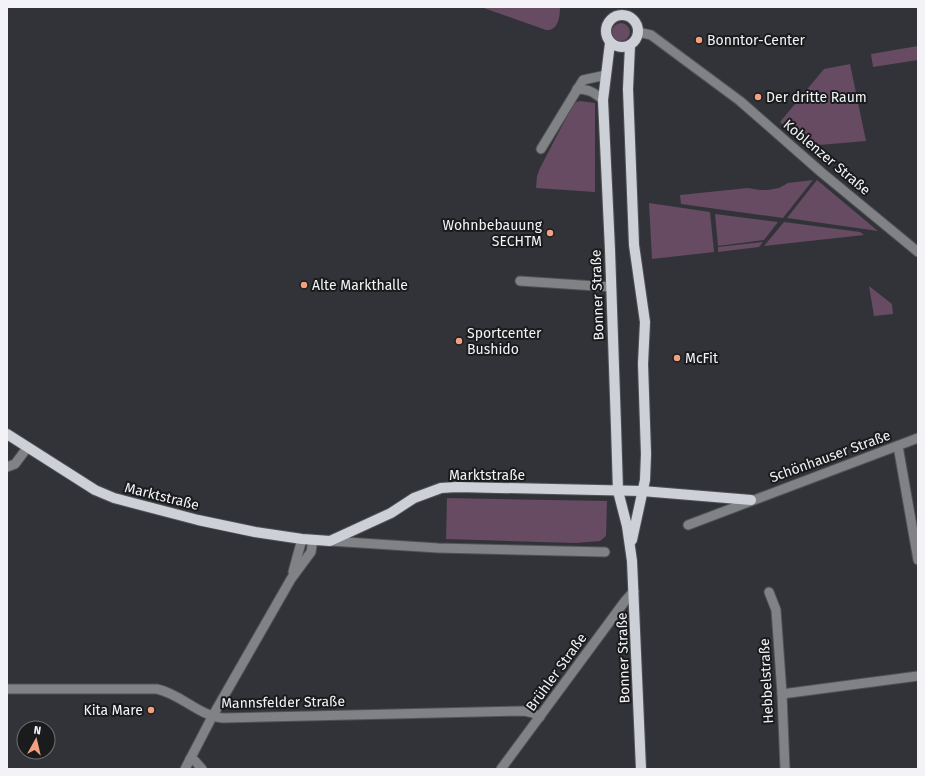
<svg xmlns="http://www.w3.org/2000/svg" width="925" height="776" font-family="'Fira Sans',sans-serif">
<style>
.green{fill:#664b63}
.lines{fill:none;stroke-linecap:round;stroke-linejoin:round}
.minor-casing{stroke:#515257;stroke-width:11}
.major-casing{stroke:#515257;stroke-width:12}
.minor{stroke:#808285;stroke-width:9}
.major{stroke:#cdd1d7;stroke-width:10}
.poi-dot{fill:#f2a17e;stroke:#1a1b1d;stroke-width:1.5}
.labels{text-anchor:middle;stroke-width:4;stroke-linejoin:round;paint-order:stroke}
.poi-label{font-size:14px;fill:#f3f3f7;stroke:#1a1b1d;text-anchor:start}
.street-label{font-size:14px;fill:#f3f3f7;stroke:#1a1b1d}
</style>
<rect width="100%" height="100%" fill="#323338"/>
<g class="green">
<path d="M 481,7 L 560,7 C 560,17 558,31 546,30 Z"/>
<circle cx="621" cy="32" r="9"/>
<polygon points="918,46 918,60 873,67 871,54"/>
<polygon points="850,64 866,141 819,145 812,141 808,146 780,122 824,69"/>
<polygon points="580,101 595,103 595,192 536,188 537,176 540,168 574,103"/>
<polygon points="813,180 783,218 681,204 680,195 748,188 760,190 768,190 779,188 788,183"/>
<polygon points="817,180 878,231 787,218"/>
<polygon points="649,203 710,212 714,252 652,259"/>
<polygon points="715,214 778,222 764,240 718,246"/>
<polygon points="784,222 860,232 864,235 764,246"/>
<polygon points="763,242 759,247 718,252 718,247"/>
<polygon points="869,286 892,304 893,314 874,316"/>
<polygon points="447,498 607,501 606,536 600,541 575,543 446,539"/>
</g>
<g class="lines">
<defs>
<g id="minor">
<polyline points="638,32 651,35 740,101 821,172 918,252"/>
<path d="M 577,89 C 588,89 594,92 603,100"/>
<polyline points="541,149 583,80 606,75"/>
<polyline points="520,281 611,287"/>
<polyline points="898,446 918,560"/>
<polyline points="7,467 15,464 27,448"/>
<polyline points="688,525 918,438"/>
<polyline points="330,541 438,548 605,552"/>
<polyline points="293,572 302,539"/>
<polyline points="769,592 776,610 782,694 785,769"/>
<path d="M 7,689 L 157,689 C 181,694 199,716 223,718 L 524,711 L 533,713 L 540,717"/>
<polyline points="782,694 918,676"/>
<polyline points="190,759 195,761 202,769"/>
<polyline points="185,769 212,717 291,579 311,552 313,540"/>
<polyline points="501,769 625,601 634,591"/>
</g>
<g id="major">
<circle cx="622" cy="31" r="16"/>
<polyline points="610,43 603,100 610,250 616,426 618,491 627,526 632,561 641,769"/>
<polyline points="630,45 628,89 634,245 645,322 643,364 646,454 645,480 632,540"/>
<polyline points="7,434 95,490 114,498 198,520 255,532 302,539 330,541 391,513 414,498 441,488 457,487 642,491 751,500"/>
</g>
</defs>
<use href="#minor" class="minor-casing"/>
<use href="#major" class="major-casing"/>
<use href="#minor" class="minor"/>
<use href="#major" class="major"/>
</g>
<g class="poi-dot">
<circle cx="699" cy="40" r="4"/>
<circle cx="758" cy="97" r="4"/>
<circle cx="550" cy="233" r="4"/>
<circle cx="304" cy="285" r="4"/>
<circle cx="459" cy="341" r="4"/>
<circle cx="677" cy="358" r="4"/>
<circle cx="151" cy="710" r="4"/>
</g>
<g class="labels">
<g class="poi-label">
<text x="707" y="45">Bonntor-Center</text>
<text x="766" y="102">Der dritte Raum</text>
<text x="542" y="230" text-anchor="end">Wohnbebauung<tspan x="542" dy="16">SECHTM</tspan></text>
<text x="312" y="290">Alte Markthalle</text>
<text x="467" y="338">Sportcenter<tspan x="467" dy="16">Bushido</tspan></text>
<text x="685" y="363">McFit</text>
<text x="143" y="715" text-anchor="end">Kita Mare</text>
</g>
<g class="street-label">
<text transform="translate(827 157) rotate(40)" y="5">Koblenzer Straße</text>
<text transform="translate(597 295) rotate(-92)" y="5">Bonner Straße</text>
<text transform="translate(830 456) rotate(-20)" y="5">Schönhauser Straße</text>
<text x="487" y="480">Marktstraße</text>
<text transform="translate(162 496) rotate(14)" y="5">Marktstraße</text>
<text transform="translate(623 658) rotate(-92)" y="5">Bonner Straße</text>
<text transform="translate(556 672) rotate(-54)" y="5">Brühler Straße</text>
<text transform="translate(766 681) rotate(-93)" y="5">Hebbelstraße</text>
<text transform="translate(283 702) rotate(-1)" y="5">Mannsfelder Straße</text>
</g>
</g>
<rect width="925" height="776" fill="none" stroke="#f3f3f7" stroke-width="16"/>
<g transform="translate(36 740) rotate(8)"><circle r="19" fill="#1a1b1d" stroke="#717174"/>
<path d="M0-3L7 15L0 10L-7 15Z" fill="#f2a17e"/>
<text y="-6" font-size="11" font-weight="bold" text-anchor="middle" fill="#f3f3f7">N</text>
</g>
</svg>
